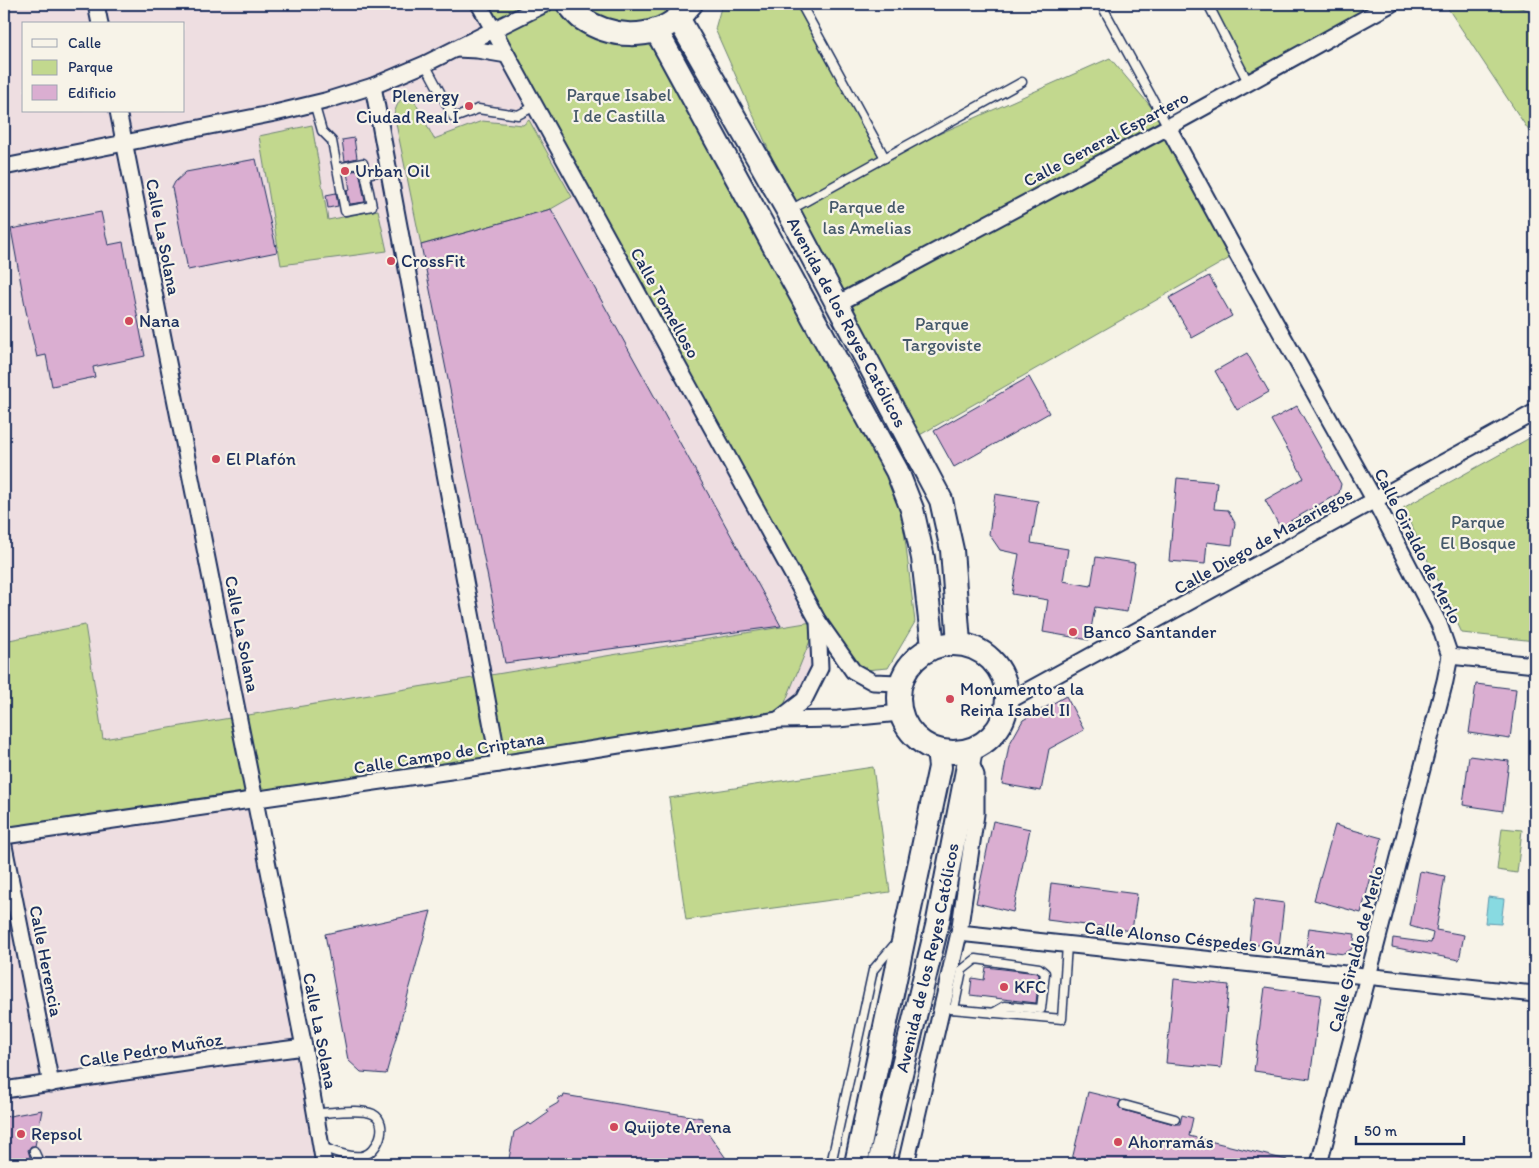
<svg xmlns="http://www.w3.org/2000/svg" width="1539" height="1168" font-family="Itim,sans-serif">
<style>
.built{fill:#eedee1;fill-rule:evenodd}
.green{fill:#c2d88e;stroke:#6e8476}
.water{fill:#88dae1;stroke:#5c96ad}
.building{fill:#daaed1;stroke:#1b2f5e}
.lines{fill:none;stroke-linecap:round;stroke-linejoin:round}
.lane-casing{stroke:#1b2f5e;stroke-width:11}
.street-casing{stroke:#1b2f5e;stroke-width:19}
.secondary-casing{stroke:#1b2f5e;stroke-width:26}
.lane{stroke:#f7f3e8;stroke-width:8}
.street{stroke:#f7f3e8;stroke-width:15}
.secondary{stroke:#f7f3e8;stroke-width:22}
.poi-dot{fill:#d1495b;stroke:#f7f3e8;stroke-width:2}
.labels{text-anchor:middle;stroke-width:4.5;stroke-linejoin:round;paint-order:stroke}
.park-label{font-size:18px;fill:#45596a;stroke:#f7f3e8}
.poi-label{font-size:18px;fill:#1b2f5e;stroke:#f7f3e8;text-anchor:start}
.street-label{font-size:18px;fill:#1b2f5e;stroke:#f7f3e8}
</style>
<rect width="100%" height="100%" fill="#f7f3e8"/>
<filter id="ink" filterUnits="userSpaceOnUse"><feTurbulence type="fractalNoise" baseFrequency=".02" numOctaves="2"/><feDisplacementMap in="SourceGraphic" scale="10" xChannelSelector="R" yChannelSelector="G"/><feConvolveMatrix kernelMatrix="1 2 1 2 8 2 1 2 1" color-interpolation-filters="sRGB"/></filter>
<g filter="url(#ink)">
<path class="built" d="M 4,4 L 479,4 L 818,621 L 820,668 L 778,720 L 256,800 L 322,1164 L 4,1164 ZM 24,24 L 184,24 L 184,111 L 24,111 Z"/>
<g class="green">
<polygon points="484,4 682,4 656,30 897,471 915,622 888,668 853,671"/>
<polygon points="722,4 801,4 885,158 1110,58 1168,127 1237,254 911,440 837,304 715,29"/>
<polygon points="1208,4 1390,4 1248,82"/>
<polygon points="1445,4 1508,4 1535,12 1535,140"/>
<path d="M 410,92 L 434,139 L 482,121 L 523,125 L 529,120 L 572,197 L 551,209 L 421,245 L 394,114 C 397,104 400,98 410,92 Z"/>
<polygon points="312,125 328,220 378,210 387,251 281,265 259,136"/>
<polygon points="1535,435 1535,641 1462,633 1403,508"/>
<polygon points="818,621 778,720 4,836 4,641 85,625 103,739"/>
<polygon points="873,767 890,892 686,920 669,798"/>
<polygon points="1502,828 1522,830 1517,873 1497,870"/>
</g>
<polygon class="water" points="1488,897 1504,899 1501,924 1485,923"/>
<g class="building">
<polygon points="354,138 357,158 345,161 342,140"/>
<polygon points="256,159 277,252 188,270 172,188 175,182 186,172"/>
<polygon points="359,170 365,202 350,204 347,191 350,190 347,172"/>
<polygon points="336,193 338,206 328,208 326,195"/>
<polygon points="551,209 781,626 505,663 421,245"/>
<polygon points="101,212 108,245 123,242 145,356 93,367 95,377 52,386 46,355 37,357 26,311 11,229"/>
<polygon points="1209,276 1232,316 1192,338 1169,298"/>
<polygon points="1247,353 1269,392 1237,410 1215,371"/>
<polygon points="1029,377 1049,413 954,467 934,431"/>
<polygon points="1297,406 1341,484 1339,493 1280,527 1265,500 1304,478 1271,420"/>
<polygon points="1177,478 1217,482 1214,509 1228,510 1235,523 1232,545 1207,542 1205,564 1169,561"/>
<polygon points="995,494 1038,501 1031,543 1068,549 1063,581 1091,586 1096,557 1135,563 1127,612 1095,607 1089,640 1043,632 1048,600 1012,594 1019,554 1000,550 989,534"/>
<polygon points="1476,684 1516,689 1510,739 1469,733"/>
<polygon points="1066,696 1084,730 1049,749 1041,791 1002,784 1009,745 1023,720"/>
<polygon points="1469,756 1509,761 1503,811 1463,805"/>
<polygon points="993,821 1030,829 1013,912 976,903"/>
<polygon points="1335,825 1382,838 1361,913 1314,900"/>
<polygon points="1420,871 1445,876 1436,930 1464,935 1459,960 1392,947 1393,938 1431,943 1433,933 1410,926"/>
<polygon points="1051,883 1137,894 1132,931 1047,920"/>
<polygon points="1254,899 1284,903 1279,947 1249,944"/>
<polygon points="431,911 386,1074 361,1072 348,1060 325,934"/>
<polygon points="1309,928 1355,934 1353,948 1344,954 1306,949"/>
<polygon points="986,967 1037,973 1039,975 1036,1003 970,995 972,978 984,980"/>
<polygon points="1174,979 1229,985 1221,1068 1166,1063"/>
<polygon points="1265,987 1321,995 1310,1079 1254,1071"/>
<polygon points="1088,1092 1121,1100 1118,1106 1123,1110 1174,1124 1180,1124 1182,1115 1193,1118 1189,1136 1287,1160 1286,1164 1071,1164"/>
<polygon points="564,1095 702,1118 702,1123 706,1124 706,1130 730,1164 508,1164 514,1132 529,1123 531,1125 548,1113 546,1110 558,1103 559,1097 563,1098"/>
<polygon points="42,1110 35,1146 31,1146 28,1150 32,1164 4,1164 4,1117"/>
</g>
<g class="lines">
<defs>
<g id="lane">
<polyline points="801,4 885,158"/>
<polyline points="1101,4 1168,127"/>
<polyline points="1208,4 1248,82"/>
<polyline points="425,64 454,118 478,109 518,115 535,106"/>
<polyline points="314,103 322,131 332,141 345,211 372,206 363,163 338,168"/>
<polyline points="365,174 389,170"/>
<polyline points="790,210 1022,82"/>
<polyline points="951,1009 1062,1019 1067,945"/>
<polyline points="954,1009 962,970 976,959 1039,968 1045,973 1041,1009 1005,1006 993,1013"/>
<polyline points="1124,1105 1175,1119"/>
<path d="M 316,1113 C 331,1113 360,1108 373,1114 C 390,1123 378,1153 362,1156 C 348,1158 334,1151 321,1147"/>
<polyline points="34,1151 40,1164"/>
<polyline points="831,1164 873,970 895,944"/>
</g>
<g id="street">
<polyline points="96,4 100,24"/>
<polyline points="479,4 818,621 853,671 873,682 899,683"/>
<polyline points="456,49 477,50 507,55"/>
<polyline points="373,86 499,764"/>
<polyline points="118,111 304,1047 324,1164"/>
<polyline points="1168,127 1237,254 1375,501 1439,624 1450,656 1445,681 1319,1164"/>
<polyline points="4,167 275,113 325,101 373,86 425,64 545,4"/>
<polyline points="837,304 1168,127 1391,4"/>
<polyline points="1450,656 1535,665"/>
<polyline points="1007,702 1535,412"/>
<polyline points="778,720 804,700 820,668 818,621"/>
<polyline points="4,836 499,764 778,720 838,719 900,713"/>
<polyline points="4,846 51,1084"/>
<polyline points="959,933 1535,994"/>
<polyline points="4,1090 206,1060 304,1047"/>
<polyline points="906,1164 959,933 976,814 976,775 972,766"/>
</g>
<g id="secondary">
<path d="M 568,4 C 572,8 576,14 581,18 C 610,38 650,41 678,18 C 683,14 687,8 691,4"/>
<path id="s1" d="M 678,18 L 788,211 L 941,500 L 952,550 L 959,643"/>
<polyline points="656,30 897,471 912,509 923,558 933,646"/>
<circle cx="953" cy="698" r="54"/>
<polyline points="856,1164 940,767 938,751"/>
<path id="s2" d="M 879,1164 L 937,926 L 971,750"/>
</g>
</defs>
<use href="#lane" class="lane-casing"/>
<use href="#street" class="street-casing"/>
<use href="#secondary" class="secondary-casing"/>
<use href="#lane" class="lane"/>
<use href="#street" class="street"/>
<use href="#secondary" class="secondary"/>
</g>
</g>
<g class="poi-dot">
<circle cx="469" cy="106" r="5"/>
<circle cx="345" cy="171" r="5"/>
<circle cx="391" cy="261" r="5"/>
<circle cx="129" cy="321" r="5"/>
<circle cx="216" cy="459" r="5"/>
<circle cx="1073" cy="632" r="5"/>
<circle cx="950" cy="699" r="5"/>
<circle cx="1004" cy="987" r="5"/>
<circle cx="614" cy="1127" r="5"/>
<circle cx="21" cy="1134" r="5"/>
<circle cx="1118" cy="1142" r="5"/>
</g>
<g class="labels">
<g class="park-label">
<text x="619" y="101">Parque Isabel<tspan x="619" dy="21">I de Castilla</tspan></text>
<text x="867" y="213">Parque de<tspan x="867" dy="21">las Amelias</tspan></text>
<text x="942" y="330">Parque<tspan x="942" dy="21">Targoviste</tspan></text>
<text x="1478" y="528">Parque<tspan x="1478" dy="21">El Bosque</tspan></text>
</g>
<g class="poi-label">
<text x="459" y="102" text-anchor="end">Plenergy<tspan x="459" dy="21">Ciudad Real I</tspan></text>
<text x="355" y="177">Urban Oil</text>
<text x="401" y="267">CrossFit</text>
<text x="139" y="327">Nana</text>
<text x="226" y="465">El Plafón</text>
<text x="1083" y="638">Banco Santander</text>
<text x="960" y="695">Monumento a la<tspan x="960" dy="21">Reina Isabel II</tspan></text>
<text x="1014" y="993">KFC</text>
<text x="624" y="1133">Quijote Arena</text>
<text x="31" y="1140">Repsol</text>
<text x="1128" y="1148">Ahorramás</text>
</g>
<g class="street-label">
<text transform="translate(1106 139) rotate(-28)" y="6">Calle General Espartero</text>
<text transform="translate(163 237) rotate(79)" y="6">Calle La Solana</text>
<text transform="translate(665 303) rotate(61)" y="6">Calle Tomelloso</text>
<text dy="6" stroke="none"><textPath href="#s1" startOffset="348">Avenida de los Reyes Católicos</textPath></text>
<text transform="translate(1263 541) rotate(-29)" y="6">Calle Diego de Mazariegos</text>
<text transform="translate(1418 546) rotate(63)" y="6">Calle Giraldo de Merlo</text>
<text transform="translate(242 634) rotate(79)" y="6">Calle La Solana</text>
<text transform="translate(449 753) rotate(-9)" y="6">Calle Campo de Criptana</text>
<text transform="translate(1205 940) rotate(6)" y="6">Calle Alonso Céspedes Guzmán</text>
<text transform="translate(1356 949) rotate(-75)" y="6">Calle Giraldo de Merlo</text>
<text dy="6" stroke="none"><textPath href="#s2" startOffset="212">Avenida de los Reyes Católicos</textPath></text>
<text transform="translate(46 961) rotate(79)" y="6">Calle Herencia</text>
<text transform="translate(320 1031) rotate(79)" y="6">Calle La Solana</text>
<text transform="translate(151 1050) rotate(-9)" y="6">Calle Pedro Muñoz</text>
</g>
</g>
<rect width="1539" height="1168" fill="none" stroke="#f7f3e8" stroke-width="20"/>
<rect x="10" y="10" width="1519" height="1148" fill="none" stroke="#1b2f5e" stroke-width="2" filter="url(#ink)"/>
<rect x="22" y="22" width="162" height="90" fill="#f7f3e8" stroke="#9fa5b1"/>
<rect x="32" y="39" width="25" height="8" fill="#f7f3e8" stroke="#9fa5b1"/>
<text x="68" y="48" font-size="15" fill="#1b2f5e">Calle</text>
<rect x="32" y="60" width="25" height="15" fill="#c2d88e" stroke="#9fa5b1"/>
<text x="68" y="72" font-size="15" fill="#1b2f5e">Parque</text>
<rect x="32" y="85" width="25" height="15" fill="#daaed1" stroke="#9fa5b1"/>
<text x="68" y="98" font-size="15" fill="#1b2f5e">Edificio</text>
<path d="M1356 1136v8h108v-8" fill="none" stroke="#1b2f5e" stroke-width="2.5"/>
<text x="1364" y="1136" font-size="15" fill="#1b2f5e" stroke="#f7f3e8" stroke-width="4" paint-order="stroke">50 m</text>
</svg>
